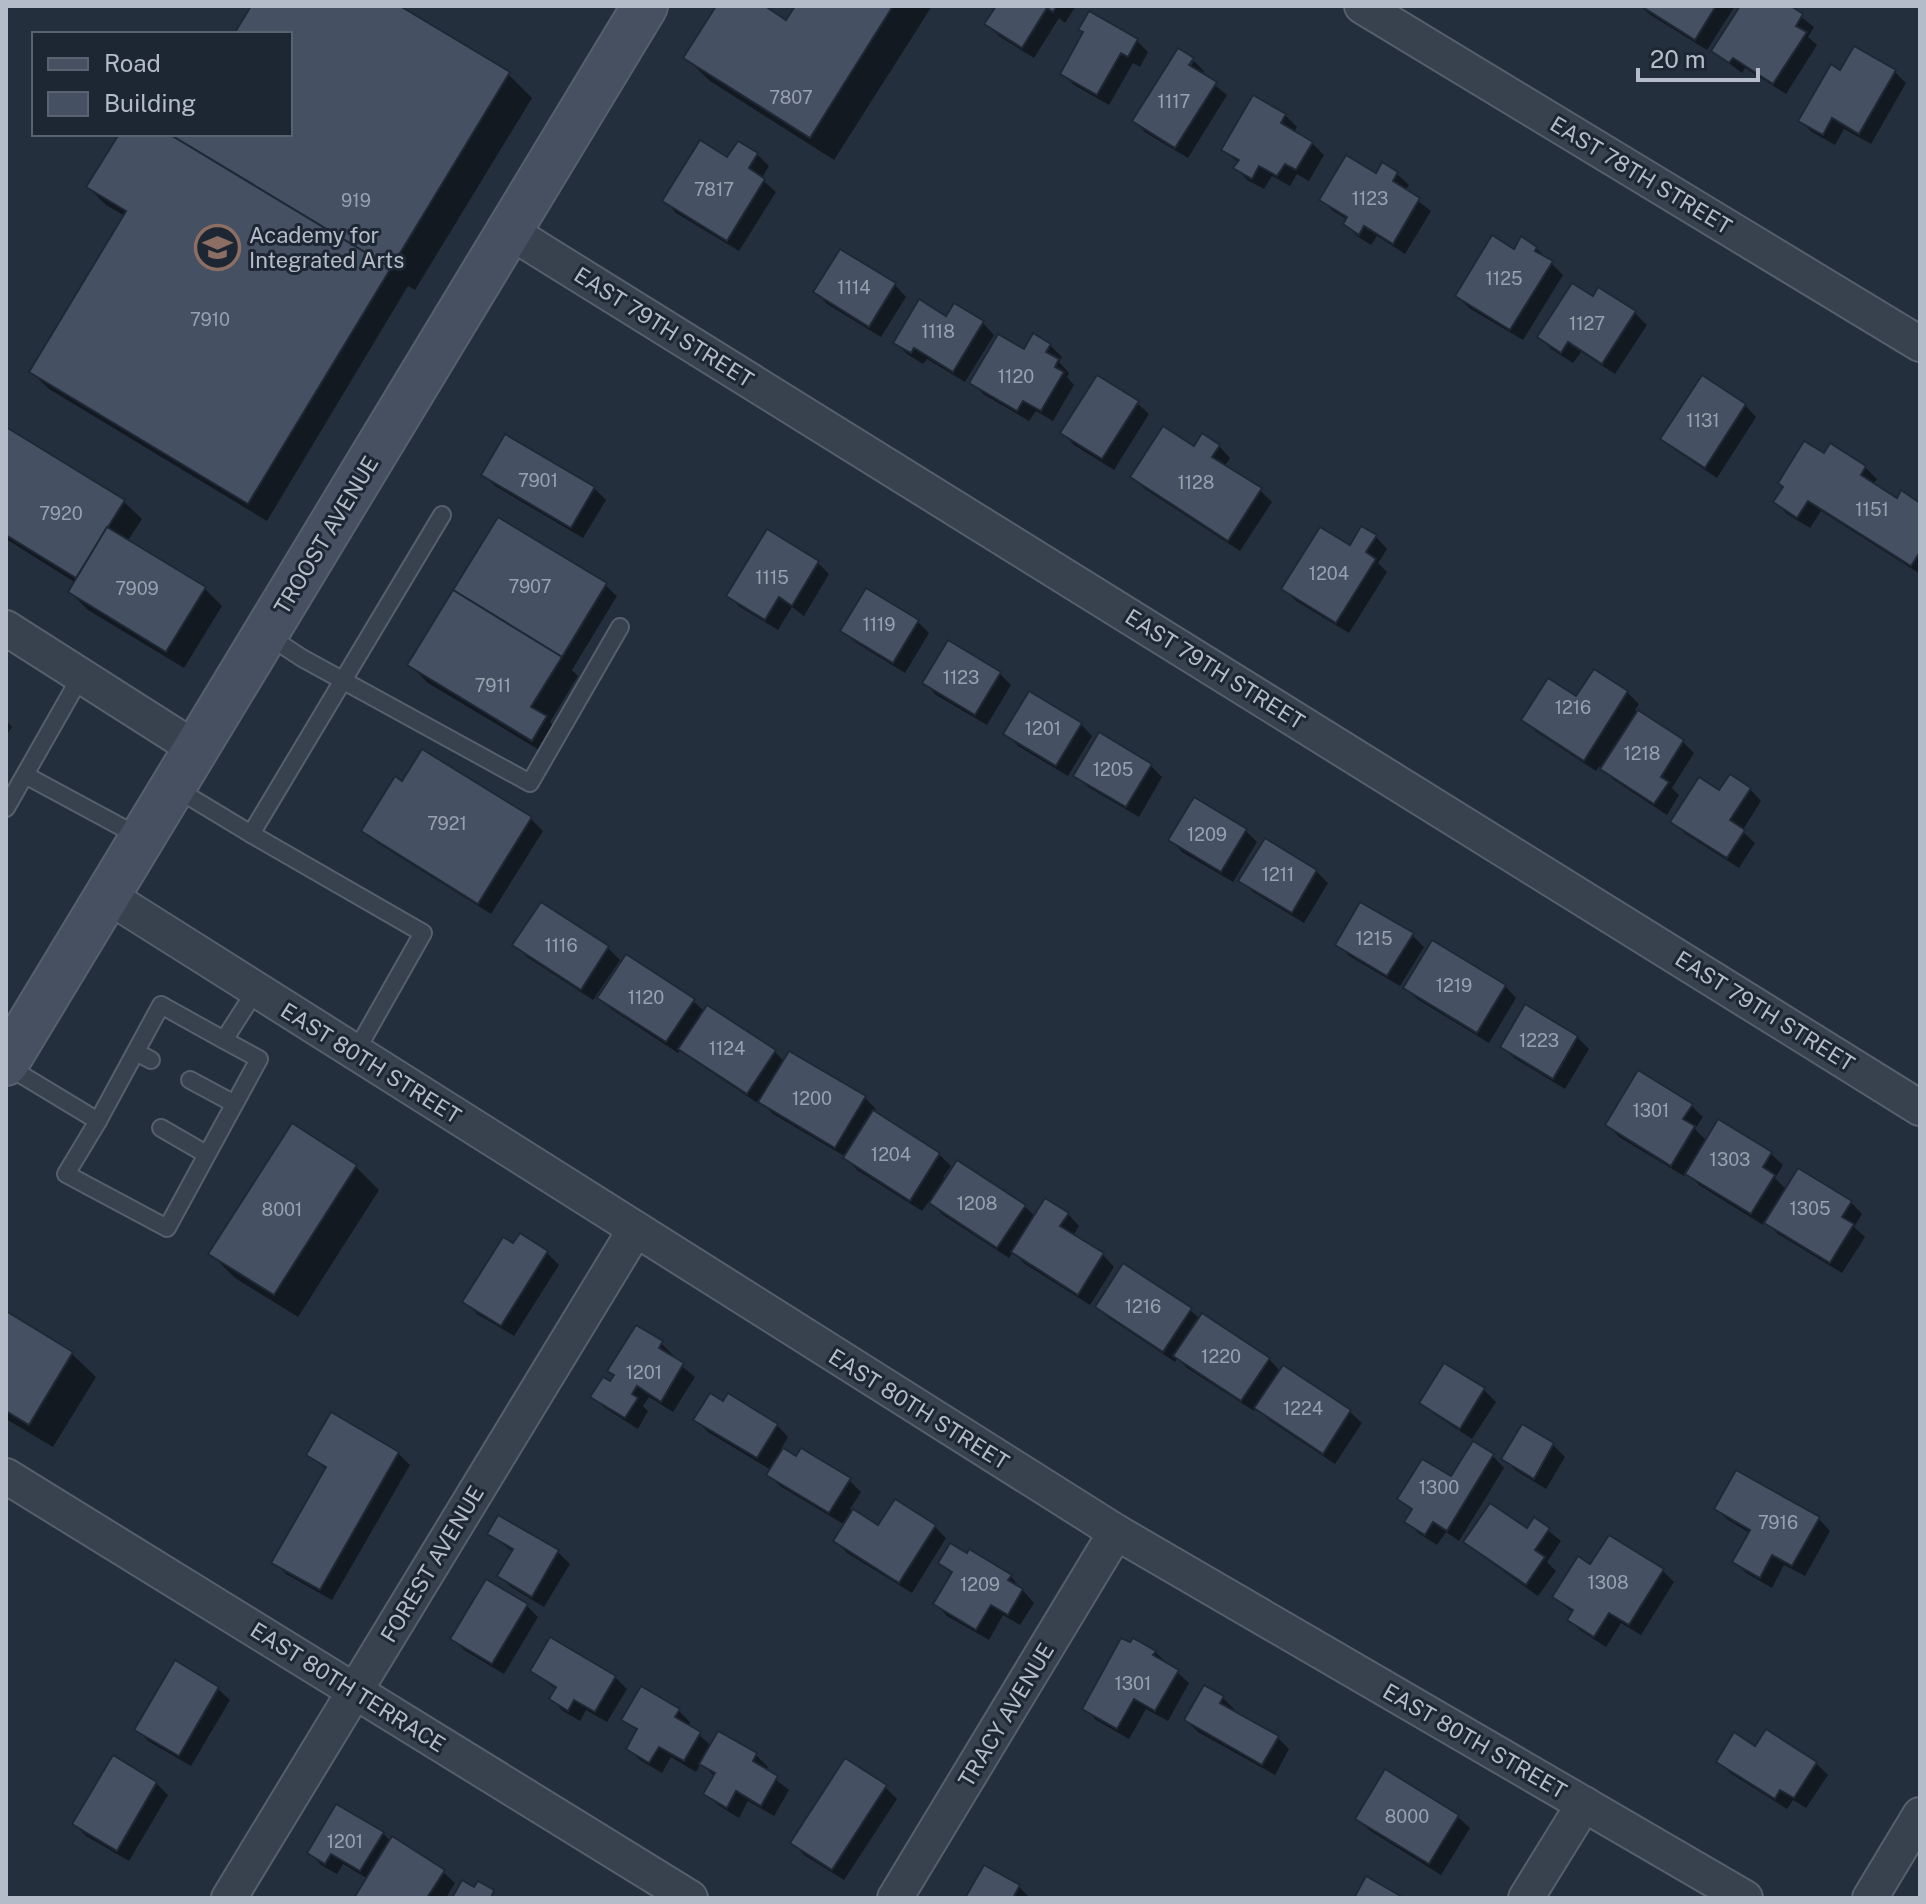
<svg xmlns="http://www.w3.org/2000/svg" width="1926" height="1904" font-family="'Public Sans',sans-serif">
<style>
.shadow{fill:#0007}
.building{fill:#455162;stroke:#1f2835;stroke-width:2}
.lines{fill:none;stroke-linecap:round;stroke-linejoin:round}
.lane-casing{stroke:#565f6c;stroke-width:20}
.street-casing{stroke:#565f6c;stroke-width:38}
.secondary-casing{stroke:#565f6c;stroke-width:48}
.lane{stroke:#38414e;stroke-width:16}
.street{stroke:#38414e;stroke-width:34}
.secondary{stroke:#465061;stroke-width:44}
.labels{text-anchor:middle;stroke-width:6;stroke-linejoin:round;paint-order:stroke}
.number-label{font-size:18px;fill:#98a1af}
.street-label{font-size:22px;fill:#b4bcc9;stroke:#1d2633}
.poi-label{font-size:22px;fill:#b4bcc9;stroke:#1d2633;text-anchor:start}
</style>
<rect width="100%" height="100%" fill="#242f3e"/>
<g class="shadow">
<polygon points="253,6 396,6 508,74 532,98 415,290 408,286 267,521 49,389 31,372 125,216 106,205 88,187 121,134 290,134 290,34 236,34"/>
<polygon points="719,6 761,6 787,22 797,6 932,6 834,160 710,81 686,58"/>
<polygon points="998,6 1076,6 1065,23 1059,18 1034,58 999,36 987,24"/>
<polygon points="1641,6 1735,6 1707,50 1649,14"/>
<polygon points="1742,6 1787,6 1814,27 1808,37 1817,45 1786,94 1745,68 1742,73 1713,51"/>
<polygon points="1136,40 1148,52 1140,67 1133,63 1109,105 1074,85 1062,73"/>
<polygon points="1194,61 1204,71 1202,75 1227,95 1188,158 1146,133 1134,121 1185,75"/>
<polygon points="1895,72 1906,83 1871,144 1844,129 1835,145 1812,132 1800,121"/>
<polygon points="1285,115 1297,127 1294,132 1312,143 1324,155 1309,181 1297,174 1290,186 1272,176 1264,189 1247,180 1236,168 1239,163 1223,150"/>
<polygon points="757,154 769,166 761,179 776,192 739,251 676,213 665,201 728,160"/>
<polygon points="1383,165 1397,174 1409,185 1405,191 1431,211 1405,254 1377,236 1371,245 1357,236 1345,224 1348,220 1333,211 1321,199 1376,176"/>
<polygon points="1536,248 1563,275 1523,340 1469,308 1457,296 1514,252"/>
<polygon points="895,285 906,297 881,337 827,304 816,292"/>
<polygon points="1599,290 1635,313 1647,325 1615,374 1581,352 1573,363 1551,349 1540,337 1593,298"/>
<polygon points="947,318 983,323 994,335 965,382 927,359 923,364 907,354 895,342"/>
<polygon points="1050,345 1062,357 1059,362 1069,373 1067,377 1074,385 1053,421 1036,411 1029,421 983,394 972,382 1024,352"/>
<polygon points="1137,403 1149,414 1114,470 1074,445 1063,433"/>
<polygon points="1745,405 1756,417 1717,478 1675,450 1663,438"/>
<polygon points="6,429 124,502 142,519 127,542 204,588 222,606 184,668 88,610 70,592 76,583 6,539"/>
<polygon points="1219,446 1230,458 1224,467 1260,490 1272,502 1240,551 1145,489 1133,477 1195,448"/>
<polygon points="1824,456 1865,467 1877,479 1873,485 1897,501 1920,505 1920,574 1821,511 1810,528 1787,514 1775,502"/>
<polygon points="483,474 594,488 606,500 583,538 495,486"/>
<polygon points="1376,537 1387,549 1378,563 1387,572 1349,633 1296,601 1284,589 1350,548"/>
<polygon points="818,563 829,574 804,616 792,607 778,630 740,607 728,596"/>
<polygon points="605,585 617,596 572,670 578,676 550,722 564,736 551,757 428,683 410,665"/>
<polygon points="917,621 929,633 905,673 855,642 843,631"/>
<polygon points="1594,671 1627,692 1639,704 1635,710 1683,742 1694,753 1672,788 1679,795 1667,815 1614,780 1599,766 1596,771 1535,731 1523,719 1577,699"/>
<polygon points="999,673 1011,685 987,725 936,695 925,683"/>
<polygon points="6,720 12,727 6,736"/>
<polygon points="1081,724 1092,736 1068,776 1018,746 1006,734"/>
<polygon points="423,752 531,819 543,831 491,914 376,842 364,831 403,784"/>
<polygon points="1151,766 1162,777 1139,817 1088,787 1076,775"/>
<polygon points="1750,789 1761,801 1742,831 1755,843 1739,868 1684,833 1673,821 1719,793"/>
<polygon points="1246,831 1257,842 1233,882 1182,852 1171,840"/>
<polygon points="1316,871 1328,883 1304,923 1253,892 1241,880"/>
<polygon points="541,904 608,948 620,960 593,1000 527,957 515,945"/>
<polygon points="1412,935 1424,947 1400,986 1349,956 1337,944"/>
<polygon points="1505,986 1516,998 1489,1043 1417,999 1406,988"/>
<polygon points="600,997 693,1001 705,1012 775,1052 785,1062 865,1098 876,1109 874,1113 939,1154 951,1166 943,1177 946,1179 1024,1206 1036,1217 1068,1214 1079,1226 1073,1236 1103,1255 1114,1267 1090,1305 1025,1264 1013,1252 1009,1258 943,1215 929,1201 922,1211 857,1170 846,1157 773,1114 761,1102 759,1104 693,1060 681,1049 678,1053 611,1009"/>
<polygon points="1577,1037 1589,1049 1565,1089 1514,1058 1502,1046"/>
<polygon points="1691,1105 1703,1117 1695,1129 1707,1141 1719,1122 1771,1154 1783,1165 1775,1178 1787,1190 1851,1202 1862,1214 1854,1227 1865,1237 1842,1273 1778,1234 1765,1221 1763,1225 1699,1185 1686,1172 1684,1176 1619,1137 1608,1125"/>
<polygon points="355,1166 379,1190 298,1317 235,1278 211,1254"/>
<polygon points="520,1236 547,1253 559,1265 514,1336 477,1314 465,1302"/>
<polygon points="1097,1307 1190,1310 1200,1319 1269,1359 1281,1372 1350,1412 1362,1423 1335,1464 1269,1420 1256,1407 1254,1411 1187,1368 1177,1358 1175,1362 1109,1318"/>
<polygon points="6,1313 72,1354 96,1377 53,1447 6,1419"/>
<polygon points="661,1343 673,1355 672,1358 695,1377 673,1412 649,1397 643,1406 648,1411 638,1429 605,1408 593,1396"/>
<polygon points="1445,1366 1484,1390 1496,1402 1472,1439 1434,1414 1422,1403"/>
<polygon points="696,1420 777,1425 788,1437 781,1449 797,1458 849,1480 861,1492 850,1509 879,1528 934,1526 946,1538 912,1593 847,1553 836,1541 845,1525 780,1486 769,1475 771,1470 708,1432"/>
<polygon points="1522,1427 1553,1445 1565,1457 1546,1489 1515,1470 1504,1459"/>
<polygon points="398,1453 410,1465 332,1600 286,1574 274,1562 327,1470 309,1455"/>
<polygon points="1493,1456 1504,1468 1459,1541 1446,1532 1437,1545 1418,1533 1406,1521 1412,1511 1400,1499 1452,1479"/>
<polygon points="1716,1509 1819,1519 1830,1531 1805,1576 1784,1565 1772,1588 1746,1573 1734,1561 1750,1533 1728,1520"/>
<polygon points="499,1518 558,1552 570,1564 544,1607 511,1587 499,1576 513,1552 489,1534"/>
<polygon points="1535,1520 1561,1541 1547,1562 1556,1571 1538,1596 1478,1553 1466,1542 1527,1531"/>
<polygon points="940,1563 1010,1576 1034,1603 1020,1625 1003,1615 989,1640 947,1616 936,1604 953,1575"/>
<polygon points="1591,1567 1663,1571 1674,1582 1641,1635 1621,1623 1606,1647 1581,1631 1569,1619 1573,1613 1554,1597"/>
<polygon points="527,1606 538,1617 504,1674 464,1650 453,1638"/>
<polygon points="1155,1652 1189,1683 1168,1721 1146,1709 1129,1739 1096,1720 1084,1708"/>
<polygon points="532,1671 615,1677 627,1689 607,1722 586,1710 580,1721 563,1711 551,1699 557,1690"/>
<polygon points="1204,1688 1223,1698 1235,1710 1233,1713 1277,1737 1289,1749 1275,1775 1198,1732 1186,1720"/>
<polygon points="218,1689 230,1700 191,1766 148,1741 136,1729"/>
<polygon points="678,1710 690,1722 688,1726 712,1746 756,1755 768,1767 765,1771 789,1790 774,1816 748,1801 739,1818 718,1805 706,1793 715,1777 701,1763 696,1772 671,1757 662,1773 640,1760 628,1749 638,1732 623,1719"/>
<polygon points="1756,1749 1816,1763 1828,1775 1806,1808 1793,1800 1787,1809 1730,1773 1718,1761"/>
<polygon points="156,1783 168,1795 129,1861 86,1836 74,1824"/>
<polygon points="885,1787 897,1799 844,1880 804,1855 793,1843"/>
<polygon points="1458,1817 1470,1828 1441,1875 1369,1830 1357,1818"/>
<polygon points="383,1833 391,1842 443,1872 455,1883 446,1898 356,1898 368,1879 343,1864 337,1874 321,1865 310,1853"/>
<polygon points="984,1868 1019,1887 1030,1898 967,1898"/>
</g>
<g class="building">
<polygon points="251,6 400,6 510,72 391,268 169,134 290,134 290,34 234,34"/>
<polygon points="716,6 765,6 786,20 795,6 893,6 810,138 683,58"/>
<polygon points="996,6 1057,6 1053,12 1047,8 1022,48 984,24"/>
<polygon points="1641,6 1716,6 1695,40"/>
<polygon points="1740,6 1791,6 1803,14 1796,26 1807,32 1773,84 1733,58 1729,63 1711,51"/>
<polygon points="1089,11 1138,39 1128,57 1121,53 1097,95 1060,74 1083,32 1078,30"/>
<polygon points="1854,46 1896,70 1859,134 1832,118 1823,135 1798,121 1831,64 1840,70"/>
<polygon points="1178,48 1194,58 1189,65 1217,82 1175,148 1132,121"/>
<polygon points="1253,95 1286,114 1281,123 1313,142 1296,170 1285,164 1277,176 1259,166 1252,179 1233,168 1239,160 1221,150"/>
<polygon points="119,134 169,134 391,268 248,504 29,372 126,211 86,187"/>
<polygon points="700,140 727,157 738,141 758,153 749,168 765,179 727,241 662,201"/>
<polygon points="1346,155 1376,173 1382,162 1398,172 1393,181 1420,198 1393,244 1364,226 1359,235 1343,224 1347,217 1319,200"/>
<polygon points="1492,235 1514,249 1521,236 1537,247 1535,251 1553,261 1510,330 1455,296"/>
<polygon points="840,249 896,283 869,327 813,292"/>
<polygon points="1572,283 1593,296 1598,287 1636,311 1602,364 1568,342 1561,353 1537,337"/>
<polygon points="919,299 946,316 954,303 984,321 953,372 914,348 911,353 893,343"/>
<polygon points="1033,333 1051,344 1046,352 1059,359 1055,367 1064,372 1041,411 1023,401 1017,411 969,383 998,334 1024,349"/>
<polygon points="1097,375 1139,401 1102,459 1060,433"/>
<polygon points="1702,375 1746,404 1705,468 1660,439"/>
<polygon points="1163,426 1194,446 1202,433 1220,445 1212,457 1262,488 1228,541 1130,477"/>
<polygon points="6,427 125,500 76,578 6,535"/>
<polygon points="505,434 595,487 571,528 481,475"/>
<polygon points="1804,441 1824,453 1830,443 1866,466 1861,475 1897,498 1901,490 1920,503 1920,552 1911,566 1808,501 1797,518 1773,502 1783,487 1778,483"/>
<polygon points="498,517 607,583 562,657 453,590"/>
<polygon points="1361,526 1377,535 1366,552 1376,559 1336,623 1281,589 1320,527 1350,545"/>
<polygon points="107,527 206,587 166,652 68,592"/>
<polygon points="767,529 819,561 792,606 779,597 765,620 726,596"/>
<polygon points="866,588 919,620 893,663 840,631"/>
<polygon points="453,590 562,657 531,707 547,716 532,741 407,665"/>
<polygon points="948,640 1001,672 975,715 922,683"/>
<polygon points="1594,669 1628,691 1584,761 1521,720 1548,678 1576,696"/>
<polygon points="1029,691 1082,723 1056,766 1003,734"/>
<polygon points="1638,710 1684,740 1661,777 1669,782 1654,804 1600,769"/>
<polygon points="1099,732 1152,764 1126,807 1073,776"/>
<polygon points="422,749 532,817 478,904 361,831 395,776 402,781"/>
<polygon points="1730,774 1751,788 1730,820 1745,830 1727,858 1670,822 1699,777 1719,790"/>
<polygon points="1194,797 1247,829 1221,872 1168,840"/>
<polygon points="1265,838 1317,870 1292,913 1238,881"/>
<polygon points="541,902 609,946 581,990 512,945"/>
<polygon points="1360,902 1414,933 1387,976 1335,945"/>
<polygon points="1432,940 1506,985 1477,1033 1403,988"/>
<polygon points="626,954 695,999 666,1042 597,998"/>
<polygon points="1525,1004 1578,1036 1553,1079 1500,1047"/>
<polygon points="707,1005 776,1050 747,1094 678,1049"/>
<polygon points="789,1051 866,1096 835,1148 758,1102"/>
<polygon points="1638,1070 1693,1104 1683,1119 1695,1126 1671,1166 1605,1125"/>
<polygon points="873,1110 940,1153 910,1201 843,1158"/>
<polygon points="1718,1119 1772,1152 1763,1167 1775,1175 1751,1214 1685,1174"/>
<polygon points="292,1123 357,1165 274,1295 208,1254"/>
<polygon points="957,1160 1026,1205 997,1248 929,1203"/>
<polygon points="1798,1168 1852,1201 1842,1217 1854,1224 1830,1263 1764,1223"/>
<polygon points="1045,1198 1069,1213 1060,1226 1104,1253 1078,1295 1011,1252"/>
<polygon points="520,1233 548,1251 501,1326 462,1302 503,1237 513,1243"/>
<polygon points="1123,1263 1192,1308 1163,1352 1095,1307"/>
<polygon points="6,1311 73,1352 29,1425 6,1411"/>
<polygon points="1202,1313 1270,1358 1241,1401 1173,1356"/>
<polygon points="636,1325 663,1341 659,1348 684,1363 661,1402 637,1386 632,1394 638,1398 625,1418 590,1397 603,1377 610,1381 614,1375 607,1371"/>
<polygon points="1444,1363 1485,1388 1460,1429 1419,1403"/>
<polygon points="1283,1365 1351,1410 1323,1454 1254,1408"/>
<polygon points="710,1393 723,1401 728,1393 778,1424 757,1458 693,1420"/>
<polygon points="331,1412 399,1452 320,1590 271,1563 326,1467 306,1455"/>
<polygon points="1522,1424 1554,1443 1534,1479 1501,1459"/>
<polygon points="1473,1441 1494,1454 1447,1531 1433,1522 1425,1535 1404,1522 1412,1509 1397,1499 1422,1459 1451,1476"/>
<polygon points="783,1448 796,1456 801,1448 851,1478 829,1513 766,1475"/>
<polygon points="1736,1470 1820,1517 1792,1566 1772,1555 1760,1578 1732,1562 1750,1530 1714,1509"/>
<polygon points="895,1499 936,1525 899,1583 833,1541 853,1509 878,1525"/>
<polygon points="1490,1503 1527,1528 1534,1517 1550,1528 1535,1550 1545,1557 1526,1585 1463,1542"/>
<polygon points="498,1515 559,1550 532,1597 497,1576 513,1549 487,1534"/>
<polygon points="1609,1535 1664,1569 1629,1625 1609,1613 1594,1637 1567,1620 1573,1610 1552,1597 1578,1556 1590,1564"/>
<polygon points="950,1543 967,1553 969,1549 1012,1575 1008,1580 1023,1589 1008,1615 991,1605 976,1630 933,1604 952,1572 938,1563"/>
<polygon points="486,1579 528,1604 492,1664 450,1639"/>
<polygon points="550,1637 616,1676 595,1712 574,1700 568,1711 549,1699 556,1687 530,1671"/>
<polygon points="1121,1638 1130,1642 1133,1638 1156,1651 1153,1655 1179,1670 1155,1711 1134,1699 1117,1729 1082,1709"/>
<polygon points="175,1660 219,1687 179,1756 134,1730"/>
<polygon points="1204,1685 1224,1696 1220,1703 1279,1736 1262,1765 1184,1720"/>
<polygon points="641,1686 680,1709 675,1717 701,1732 684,1761 659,1747 649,1763 626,1749 637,1729 621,1720"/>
<polygon points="1766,1729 1817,1762 1794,1798 1780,1790 1775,1799 1716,1762 1734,1732 1755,1746"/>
<polygon points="718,1731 757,1753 753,1761 778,1776 761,1806 736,1791 727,1808 703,1794 715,1773 699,1764"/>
<polygon points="113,1755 157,1782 117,1851 72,1824"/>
<polygon points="845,1758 887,1785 832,1870 790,1843"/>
<polygon points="1385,1769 1459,1815 1429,1864 1355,1819"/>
<polygon points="336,1804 384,1832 360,1871 331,1854 325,1864 307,1853"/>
<polygon points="392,1836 445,1870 427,1898 354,1898"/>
<polygon points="984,1865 1020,1885 1013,1898 965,1898"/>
<polygon points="1366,1876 1404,1898 1354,1898"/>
<polygon points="462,1880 474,1887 478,1881 494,1890 491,1898 452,1898"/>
</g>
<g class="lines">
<defs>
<g id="lane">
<polyline points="267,635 302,658 530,783 620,627"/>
<polyline points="25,775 140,837"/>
<polyline points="175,788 251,834 442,515"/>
<polyline points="6,808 81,676"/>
<polyline points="251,834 423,933 355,1053"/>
<polyline points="136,1052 151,1060"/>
<polyline points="7,1066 98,1121 161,1005 224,1040 256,990"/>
<polyline points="190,1080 233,1103"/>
<polyline points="98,1121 66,1174 167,1228 259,1059 224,1040"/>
<polyline points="161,1128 206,1154"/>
</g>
<g id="street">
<polyline points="1362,6 1920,344"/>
<polyline points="509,231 1920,1108"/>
<polyline points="6,628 196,749"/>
<polyline points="108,896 1116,1532 1745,1898"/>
<polyline points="6,1476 690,1898"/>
<polyline points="229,1898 635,1230"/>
<polyline points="895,1898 1116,1532"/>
<polyline points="1526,1898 1584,1804"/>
<polyline points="1870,1898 1920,1815"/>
</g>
<polyline id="secondary" points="6,1063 645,6"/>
</defs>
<use href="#lane" class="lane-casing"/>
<use href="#street" class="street-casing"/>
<use href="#secondary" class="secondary-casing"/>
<use href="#lane" class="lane"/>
<use href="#street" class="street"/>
<use href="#secondary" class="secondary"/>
</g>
<defs>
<symbol id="school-ring" viewBox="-11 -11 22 22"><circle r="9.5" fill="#1d2633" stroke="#8d6e63" stroke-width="1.5"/><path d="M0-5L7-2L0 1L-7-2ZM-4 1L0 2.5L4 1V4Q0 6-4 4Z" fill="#8d6e63"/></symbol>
</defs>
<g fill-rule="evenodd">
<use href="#school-ring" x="192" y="222" width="51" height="51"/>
</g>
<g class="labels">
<g class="number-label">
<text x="791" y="104">7807</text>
<text x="1174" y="108">1117</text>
<text x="714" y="196">7817</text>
<text x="1370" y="205">1123</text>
<text x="356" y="207">919</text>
<text x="1504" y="285">1125</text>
<text x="854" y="294">1114</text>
<text x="210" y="326">7910</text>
<text x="1587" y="330">1127</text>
<text x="938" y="338">1118</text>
<text x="1016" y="383">1120</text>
<text x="1703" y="427">1131</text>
<text x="538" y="487">7901</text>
<text x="1196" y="489">1128</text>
<text x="1872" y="516">1151</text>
<text x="61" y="520">7920</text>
<text x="1329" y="580">1204</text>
<text x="772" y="584">1115</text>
<text x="530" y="593">7907</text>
<text x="137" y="595">7909</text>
<text x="879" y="631">1119</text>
<text x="961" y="684">1123</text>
<text x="493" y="692">7911</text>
<text x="1573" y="714">1216</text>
<text x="1043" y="735">1201</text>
<text x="1642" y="760">1218</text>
<text x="1113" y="776">1205</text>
<text x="447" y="830">7921</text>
<text x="1207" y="841">1209</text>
<text x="1278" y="881">1211</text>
<text x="1374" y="945">1215</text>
<text x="561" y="952">1116</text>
<text x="1454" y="992">1219</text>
<text x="646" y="1004">1120</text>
<text x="1539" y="1047">1223</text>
<text x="727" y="1055">1124</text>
<text x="812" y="1105">1200</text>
<text x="1651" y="1117">1301</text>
<text x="891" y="1161">1204</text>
<text x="1730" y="1166">1303</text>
<text x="977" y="1210">1208</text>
<text x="1810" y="1215">1305</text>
<text x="282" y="1216">8001</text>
<text x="1143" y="1313">1216</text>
<text x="1221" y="1363">1220</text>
<text x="644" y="1379">1201</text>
<text x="1303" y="1415">1224</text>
<text x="1439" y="1494">1300</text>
<text x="1778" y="1529">7916</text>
<text x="1608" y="1589">1308</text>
<text x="980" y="1591">1209</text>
<text x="1133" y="1690">1301</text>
<text x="1407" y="1823">8000</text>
<text x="345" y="1848">1201</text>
</g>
<g class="street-label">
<text transform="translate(1641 175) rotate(31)" y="8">EAST 78TH STREET</text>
<text transform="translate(664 327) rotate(32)" y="8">EAST 79TH STREET</text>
<text transform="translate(326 535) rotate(-59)" y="8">TROOST AVENUE</text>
<text transform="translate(1215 669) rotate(32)" y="8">EAST 79TH STREET</text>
<text transform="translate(1765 1011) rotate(32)" y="8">EAST 79TH STREET</text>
<text transform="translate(371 1063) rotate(32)" y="8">EAST 80TH STREET</text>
<text transform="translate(919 1409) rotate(32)" y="8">EAST 80TH STREET</text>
<text transform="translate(432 1564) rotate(-59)" y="8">FOREST AVENUE</text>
<text transform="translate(348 1687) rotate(32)" y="8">EAST 80TH TERRACE</text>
<text transform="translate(1006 1715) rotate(-59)" y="8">TRACY AVENUE</text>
<text transform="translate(1475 1741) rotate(30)" y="8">EAST 80TH STREET</text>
</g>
<g class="poi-label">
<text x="249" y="243">Academy for<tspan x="249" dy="25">Integrated Arts</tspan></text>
</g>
</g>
<rect width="1926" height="1904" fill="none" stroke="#b4bcc9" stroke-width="16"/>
<rect x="32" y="32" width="260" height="104" fill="#1d2633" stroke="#59626f" stroke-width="2"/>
<rect x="48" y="58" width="40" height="12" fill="#465061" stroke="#59626f" stroke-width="2"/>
<text x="104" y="72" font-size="24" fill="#b4bcc9">Road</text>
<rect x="48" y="92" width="40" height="24" fill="#455162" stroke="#59626f" stroke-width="2"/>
<text x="104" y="112" font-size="24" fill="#b4bcc9">Building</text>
<path d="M1638 68v12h120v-12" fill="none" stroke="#b4bcc9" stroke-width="4"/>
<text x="1650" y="68" font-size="24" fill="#b4bcc9" stroke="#1d2633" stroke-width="6" paint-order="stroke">20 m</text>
</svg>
